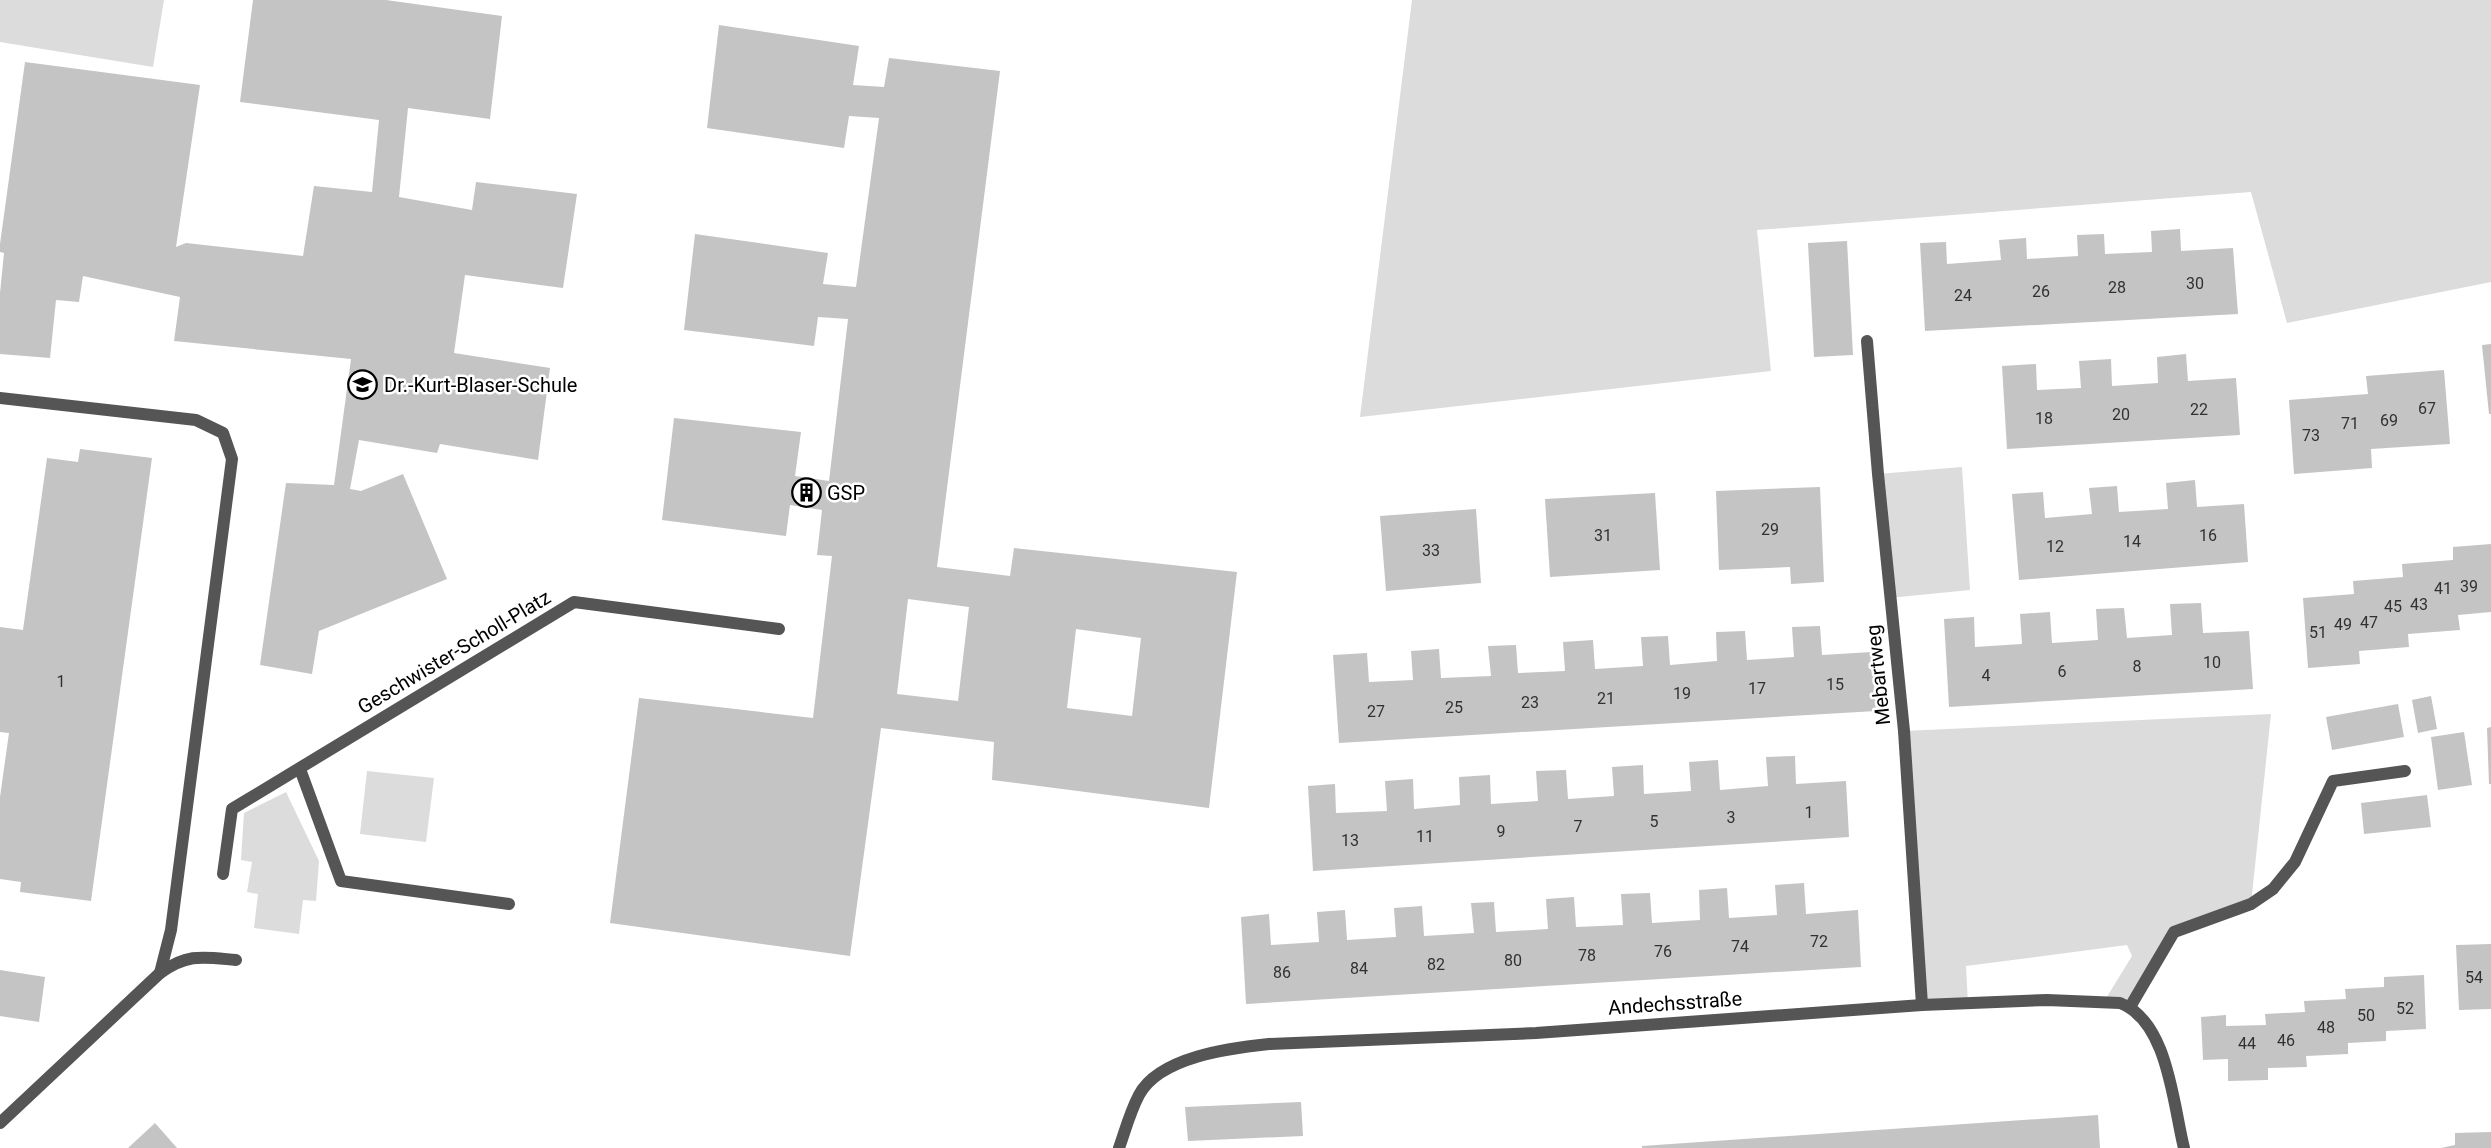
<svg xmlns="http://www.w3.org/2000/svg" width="2491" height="1148" font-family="Roboto,sans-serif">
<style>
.green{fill:#dcdcdc}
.building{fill:#c4c4c4;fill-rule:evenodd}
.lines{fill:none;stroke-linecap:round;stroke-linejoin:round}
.service{stroke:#555;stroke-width:12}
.pedestrian{stroke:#555;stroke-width:12}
.minor{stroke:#555;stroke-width:12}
.labels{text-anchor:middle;stroke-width:5;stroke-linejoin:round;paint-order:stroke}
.number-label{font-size:16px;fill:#313131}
.poi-label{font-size:20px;fill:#000;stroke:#fff;text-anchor:start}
.street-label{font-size:20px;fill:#000;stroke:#fff}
</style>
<rect width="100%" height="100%" fill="#fff"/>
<g class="green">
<polygon points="0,0 164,0 153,67 0,42"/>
<polygon points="1412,0 2491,0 2491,282 2287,323 2251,192 1757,230 1771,371 1360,417"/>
<polygon points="1962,467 1970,590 1889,598 1878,474"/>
<polygon points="2271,714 2251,904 2174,932 2130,1007 2105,1000 2132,956 2127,945 1966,966 1968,1004 1922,1005 1904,731"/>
<polygon points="367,771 434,778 426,842 360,834"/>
<polygon points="286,792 319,861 316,901 303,900 299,934 254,928 258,894 247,892 252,862 241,860 244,813"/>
</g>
<g class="building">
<polygon points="253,0 386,0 502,16 490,119 408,108 399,197 472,210 476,182 577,194 563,288 465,275 454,353 550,368 538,460 440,444 437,453 359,440 350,489 361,491 403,474 447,579 319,631 312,674 260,665 286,483 334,485 351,359 174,341 180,297 83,276 79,302 56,300 50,358 0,354 0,293 4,253 0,252 0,244 25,62 200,85 176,247 186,243 303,256 314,186 372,192 379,120 240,102"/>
<path d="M 719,25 L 859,46 L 853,85 L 884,87 L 889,58 L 1000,71 L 937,567 L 1010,576 L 1014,548 L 1237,572 L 1209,808 L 992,780 L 994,742 L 881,728 L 850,956 L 610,923 L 639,698 L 813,718 L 832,556 L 817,555 L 822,510 L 790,505 L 786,536 L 662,520 L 674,418 L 801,432 L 795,476 L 829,481 L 848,319 L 818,317 L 814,346 L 684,330 L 695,234 L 828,253 L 823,284 L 856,287 L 879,118 L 849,116 L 844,148 L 707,128 ZM 908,599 L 969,607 L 958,701 L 897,694 ZM 1076,629 L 1141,638 L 1132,716 L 1067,708 Z"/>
<polygon points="2180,229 2181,251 2233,248 2238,314 1925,331 1920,243 1946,242 1947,264 2001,260 1999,240 2026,238 2027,259 2078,256 2077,235 2104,234 2105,254 2152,252 2151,231"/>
<polygon points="1847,241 1853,355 1814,357 1808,243"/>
<polygon points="2491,344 2491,414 2489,414 2482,345"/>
<polygon points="2186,354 2188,381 2236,378 2240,435 2007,449 2002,366 2036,364 2037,390 2081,388 2079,361 2111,359 2112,386 2158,383 2157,357"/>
<polygon points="2444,370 2450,444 2371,449 2372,468 2294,474 2289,400 2368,394 2366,376"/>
<polygon points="80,449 152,458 91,901 20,892 21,882 0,879 0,797 9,733 0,732 0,627 23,630 47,458 78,462"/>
<polygon points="2195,480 2197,507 2244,504 2248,562 2019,580 2012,494 2043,492 2045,518 2092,514 2089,488 2117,486 2119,512 2168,509 2166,483"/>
<polygon points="1820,487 1824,582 1791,584 1790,567 1719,570 1716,491"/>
<polygon points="1655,493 1660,570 1550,577 1545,499"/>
<polygon points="1476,509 1481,583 1386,591 1380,516"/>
<polygon points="2491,544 2491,612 2458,615 2460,630 2408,634 2409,647 2359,651 2360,664 2308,668 2303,598 2354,594 2353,581 2403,577 2402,564 2453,560 2453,547"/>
<polygon points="2201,603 2203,633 2249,631 2253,689 1949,707 1944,619 1974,617 1975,647 2022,644 2020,614 2050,612 2052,643 2098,640 2096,609 2124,608 2127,638 2172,635 2170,604"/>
<polygon points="1820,626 1822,655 1872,652 1876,711 1339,743 1333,655 1367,653 1369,682 1413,680 1411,651 1439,649 1441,678 1491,676 1488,646 1516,645 1518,673 1565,671 1563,642 1593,640 1595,669 1643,666 1641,637 1668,636 1670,665 1717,661 1716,632 1745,631 1747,660 1794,657 1792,627"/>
<polygon points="2431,696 2437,729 2418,733 2412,700"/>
<polygon points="2398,704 2404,737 2332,750 2326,717"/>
<polygon points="2491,727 2491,784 2489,784 2487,728"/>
<polygon points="2464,732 2472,785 2438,790 2431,737"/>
<polygon points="1795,756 1796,784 1846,781 1849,837 1313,871 1308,786 1335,784 1336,813 1387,811 1385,781 1413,779 1414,809 1460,805 1459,777 1490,775 1491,804 1538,801 1536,771 1566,770 1568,799 1614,796 1612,767 1643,765 1644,794 1691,791 1689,762 1718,760 1720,790 1768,786 1766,757"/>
<polygon points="2427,795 2431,827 2364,834 2361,803"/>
<polygon points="1804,883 1806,914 1858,910 1861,967 1246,1004 1241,917 1269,914 1271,945 1319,942 1317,912 1345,910 1347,940 1396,937 1394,908 1422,906 1424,936 1474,933 1471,903 1494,902 1496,932 1548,929 1546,899 1574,897 1576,927 1623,925 1621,894 1650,893 1652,923 1700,920 1699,890 1727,888 1729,918 1777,915 1775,885"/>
<polygon points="2491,944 2491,1009 2459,1010 2456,945"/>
<polygon points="0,970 45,977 39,1022 0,1016"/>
<polygon points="2424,975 2426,1029 2386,1031 2386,1041 2348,1043 2348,1054 2306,1056 2307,1067 2268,1068 2268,1080 2228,1081 2228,1059 2203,1060 2201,1017 2226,1015 2226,1026 2266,1025 2265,1014 2305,1012 2304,1001 2346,999 2345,989 2384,987 2384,977"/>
<polygon points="1301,1102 1303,1136 1188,1141 1185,1107"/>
<polygon points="2098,1115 2100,1148 1642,1148 1642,1146"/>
<polygon points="155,1123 177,1148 128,1148"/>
<polygon points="2491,1132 2491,1148 2441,1148 2455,1145 2455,1133"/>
</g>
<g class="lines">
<g class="service">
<polyline points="0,398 196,420 223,433 232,459 171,930 160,973"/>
<polyline points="2130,1007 2174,932 2251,904 2273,889 2295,862 2333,781 2405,771"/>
</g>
<g class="pedestrian">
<polyline points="300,769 341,881 509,904"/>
<polyline points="223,874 232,809 574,602 779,629"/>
</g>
<g class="minor">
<polyline points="1867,341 1878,474 1904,731 1922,1005"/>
<path d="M 0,1123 L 160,973 C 188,953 203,957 236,960"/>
<path d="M 1119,1148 C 1125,1131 1130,1112 1139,1095 C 1159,1057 1230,1048 1269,1044 L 1536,1033 L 1922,1005 L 2047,1000 L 2120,1003 C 2168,1021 2173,1104 2184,1148"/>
</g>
</g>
<defs>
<symbol id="school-ring" viewBox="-11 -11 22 22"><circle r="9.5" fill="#fff" stroke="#000" stroke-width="1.5"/><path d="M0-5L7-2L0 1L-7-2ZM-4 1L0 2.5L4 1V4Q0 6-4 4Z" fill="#000"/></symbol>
<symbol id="building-ring" viewBox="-11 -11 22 22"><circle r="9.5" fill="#fff" stroke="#000" stroke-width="1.5"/><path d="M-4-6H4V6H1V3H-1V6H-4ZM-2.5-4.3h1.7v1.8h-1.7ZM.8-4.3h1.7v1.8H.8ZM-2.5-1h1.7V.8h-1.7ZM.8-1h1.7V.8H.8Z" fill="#000"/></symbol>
</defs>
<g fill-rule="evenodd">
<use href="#school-ring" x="346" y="368" width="33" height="33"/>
<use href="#building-ring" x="790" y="476" width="33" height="33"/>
</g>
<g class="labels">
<g class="number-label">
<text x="2195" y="289">30</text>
<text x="2117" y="293">28</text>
<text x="2041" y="297">26</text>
<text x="1963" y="301">24</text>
<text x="2427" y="414">67</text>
<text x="2199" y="415">22</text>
<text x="2121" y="420">20</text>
<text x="2044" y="424">18</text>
<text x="2389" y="426">69</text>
<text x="2350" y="429">71</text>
<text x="2311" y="441">73</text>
<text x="1770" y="535">29</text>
<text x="1603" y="541">31</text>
<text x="2208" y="541">16</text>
<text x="2132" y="547">14</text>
<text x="2055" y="552">12</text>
<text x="1431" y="556">33</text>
<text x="2469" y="592">39</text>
<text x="2443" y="594">41</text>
<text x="2419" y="610">43</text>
<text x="2393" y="612">45</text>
<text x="2369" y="628">47</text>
<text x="2343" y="630">49</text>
<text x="2318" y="638">51</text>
<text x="2212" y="668">10</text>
<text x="2137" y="672">8</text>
<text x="2062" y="677">6</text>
<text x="1986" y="681">4</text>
<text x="61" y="687">1</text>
<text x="1835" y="690">15</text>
<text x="1757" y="694">17</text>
<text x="1682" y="699">19</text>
<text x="1606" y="704">21</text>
<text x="1530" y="708">23</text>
<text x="1454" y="713">25</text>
<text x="1376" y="717">27</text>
<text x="1809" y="818">1</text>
<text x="1731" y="823">3</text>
<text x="1654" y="827">5</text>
<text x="1578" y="832">7</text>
<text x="1501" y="837">9</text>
<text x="1425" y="842">11</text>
<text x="1350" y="846">13</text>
<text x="1819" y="947">72</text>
<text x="1740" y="952">74</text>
<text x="1663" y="957">76</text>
<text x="1587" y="961">78</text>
<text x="1513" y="966">80</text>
<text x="1436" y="970">82</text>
<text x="1359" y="974">84</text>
<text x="1282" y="978">86</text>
<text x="2474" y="983">54</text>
<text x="2405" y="1014">52</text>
<text x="2366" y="1021">50</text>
<text x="2326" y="1033">48</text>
<text x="2286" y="1046">46</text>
<text x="2247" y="1049">44</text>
</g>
<g class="poi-label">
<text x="384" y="392">Dr.-Kurt-Blaser-Schule</text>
<text x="827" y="500">GSP</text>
</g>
<g class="street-label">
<text transform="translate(454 652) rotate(-31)" y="7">Geschwister-Scholl-Platz</text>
<text transform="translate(1878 675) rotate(-96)" y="7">Mebartweg</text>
<text transform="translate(1675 1003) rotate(-4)" y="7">Andechsstraße</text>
</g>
</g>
</svg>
